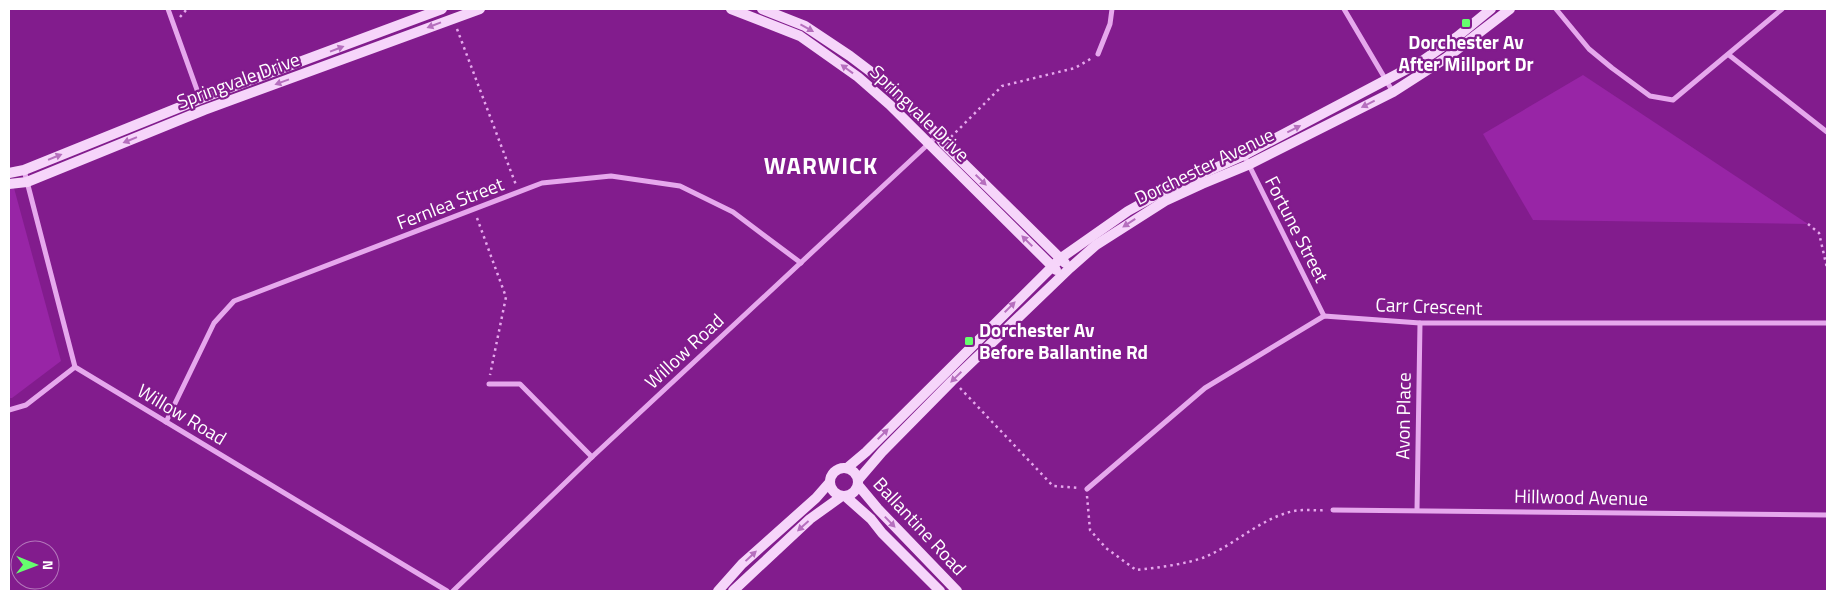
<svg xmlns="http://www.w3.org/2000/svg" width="1836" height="600" font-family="'Titillium Web',sans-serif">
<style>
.green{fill:#9825a6}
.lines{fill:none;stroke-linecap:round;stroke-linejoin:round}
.path{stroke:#e6a8ed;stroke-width:2.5;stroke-dasharray:2.5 4;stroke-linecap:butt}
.street{stroke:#e6a8ed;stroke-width:5}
.secondary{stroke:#f6d5fa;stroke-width:10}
.oneway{fill:#b66fbe}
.poi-dot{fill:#66fe6e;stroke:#821c8d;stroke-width:2}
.labels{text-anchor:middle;stroke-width:4.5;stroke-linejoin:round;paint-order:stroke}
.poi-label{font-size:19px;font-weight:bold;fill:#fff;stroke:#821c8d}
.street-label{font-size:19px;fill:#fff;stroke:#821c8d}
.district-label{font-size:24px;font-weight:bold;letter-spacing:1px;fill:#fff;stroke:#821c8d}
</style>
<rect width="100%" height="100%" fill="#821c8d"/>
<g class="green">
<polygon points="1583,75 1808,224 1533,220 1483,134"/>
<polygon points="9,188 14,188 61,361 12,398 9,398"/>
</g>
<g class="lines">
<g class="path">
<polyline points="180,17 187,9"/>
<polyline points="457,29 516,185"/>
<polyline points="951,137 1002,86 1075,68 1092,58"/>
<polyline points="477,218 506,297 490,375"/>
<polyline points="1808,224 1819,233 1827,268"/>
<polyline points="960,388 1053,486 1079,488"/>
<path d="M 1087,496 L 1090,530 L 1106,548 L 1136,570 C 1156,568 1187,564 1205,557 C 1236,544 1261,518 1294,511 C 1304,509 1316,511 1325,510"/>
</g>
<g class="street">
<polyline points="168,9 201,101"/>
<polyline points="1344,9 1393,92"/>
<polyline points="1556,9 1589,49 1612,68 1650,96 1673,100 1782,9"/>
<polyline points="1098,54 1110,24 1112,9"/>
<polyline points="1729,55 1827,132"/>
<polyline points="1244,155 1324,316"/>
<polyline points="24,170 75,367 447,591"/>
<polyline points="489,384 520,384 592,457"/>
<polyline points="9,410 26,405 75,367"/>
<polyline points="166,422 214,323 234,301 542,183 611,176 680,186 733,212 801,263"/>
<polyline points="1087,489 1205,388 1324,316 1420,323 1827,323"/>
<polyline points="1333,510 1827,515"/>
<polyline points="1417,510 1420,323"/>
<polyline points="453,591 592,457 938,135"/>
</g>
<g class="secondary">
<polyline points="731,9 800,36 858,77 890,105 1056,270"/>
<polyline points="762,9 805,26 850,56 879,78 938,135 944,144 1065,263"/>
<polyline points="9,173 24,170 200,99 442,9"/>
<polyline points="9,184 27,182 204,110 480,9"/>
<circle cx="844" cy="482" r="14"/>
<polyline points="847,468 866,452 1061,258 1128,211 1164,191 1244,155 1422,61 1458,36 1491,9"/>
<polyline points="858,480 882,452 952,381 1070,268 1096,245 1165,201 1202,184 1248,165 1393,92 1446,58 1510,9"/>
<polyline points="858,485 878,509 957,591"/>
<polyline points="845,496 871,519 882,533 940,591"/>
<polyline points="718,591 742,564 816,498 830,482"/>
<polyline points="733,591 810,519 842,496"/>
</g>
</g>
<defs><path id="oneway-solid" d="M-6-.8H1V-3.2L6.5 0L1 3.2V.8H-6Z" transform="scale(1.25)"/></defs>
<g class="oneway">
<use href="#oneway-solid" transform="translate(434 25) rotate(159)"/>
<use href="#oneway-solid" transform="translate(807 28) rotate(29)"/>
<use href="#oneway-solid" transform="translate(337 49) rotate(-21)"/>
<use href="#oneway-solid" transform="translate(847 69) rotate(-144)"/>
<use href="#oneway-solid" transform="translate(282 82) rotate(160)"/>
<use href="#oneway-solid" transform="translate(1368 104) rotate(153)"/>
<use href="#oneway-solid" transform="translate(1294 129) rotate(-27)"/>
<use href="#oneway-solid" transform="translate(130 140) rotate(158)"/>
<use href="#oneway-solid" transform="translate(55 157) rotate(-22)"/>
<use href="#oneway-solid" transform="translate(981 180) rotate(44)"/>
<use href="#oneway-solid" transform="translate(1129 223) rotate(147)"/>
<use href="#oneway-solid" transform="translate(1027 241) rotate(-135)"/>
<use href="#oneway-solid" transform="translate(1010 307) rotate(-45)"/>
<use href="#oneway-solid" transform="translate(956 377) rotate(136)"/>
<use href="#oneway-solid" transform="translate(883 434) rotate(-45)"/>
<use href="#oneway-solid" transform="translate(890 522) rotate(46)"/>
<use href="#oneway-solid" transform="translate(803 526) rotate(138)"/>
<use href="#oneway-solid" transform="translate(751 556) rotate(-43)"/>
</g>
<g class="poi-dot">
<rect x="1461" y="18" width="10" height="10" rx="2.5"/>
<rect x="964" y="336" width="10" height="10" rx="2.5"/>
</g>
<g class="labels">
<g class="poi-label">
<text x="1466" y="49">Dorchester Av<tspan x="1466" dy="22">After Millport Dr</tspan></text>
<text x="979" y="337" text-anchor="start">Dorchester Av<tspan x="979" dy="22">Before Ballantine Rd</tspan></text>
</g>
<g class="street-label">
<text transform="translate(238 80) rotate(-20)" y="7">Springvale Drive</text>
<text transform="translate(920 113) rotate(44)" y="7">Springvale Drive</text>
<text transform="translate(1204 166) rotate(-26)" y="7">Dorchester Avenue</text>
<text transform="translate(450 203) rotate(-21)" y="7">Fernlea Street</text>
<text transform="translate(1297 229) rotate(63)" y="7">Fortune Street</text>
<text transform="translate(1429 306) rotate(2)" y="7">Carr Crescent</text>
<text transform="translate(684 351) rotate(-43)" y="7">Willow Road</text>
<text transform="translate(182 414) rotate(31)" y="7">Willow Road</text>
<text transform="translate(1403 416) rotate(-89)" y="7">Avon Place</text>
<text transform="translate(1581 497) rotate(1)" y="7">Hillwood Avenue</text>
<text transform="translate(920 526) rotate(47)" y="7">Ballantine Road</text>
</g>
<g class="district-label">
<text x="821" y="174">WARWICK</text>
</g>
</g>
<rect width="1836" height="600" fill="none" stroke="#ffffff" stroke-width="20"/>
<g transform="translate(35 565) rotate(91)"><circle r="24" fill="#821c8d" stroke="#b477bb"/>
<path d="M0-4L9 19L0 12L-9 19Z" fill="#66fe6e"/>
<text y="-8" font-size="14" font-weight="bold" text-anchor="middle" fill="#ffffff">N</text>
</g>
</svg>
